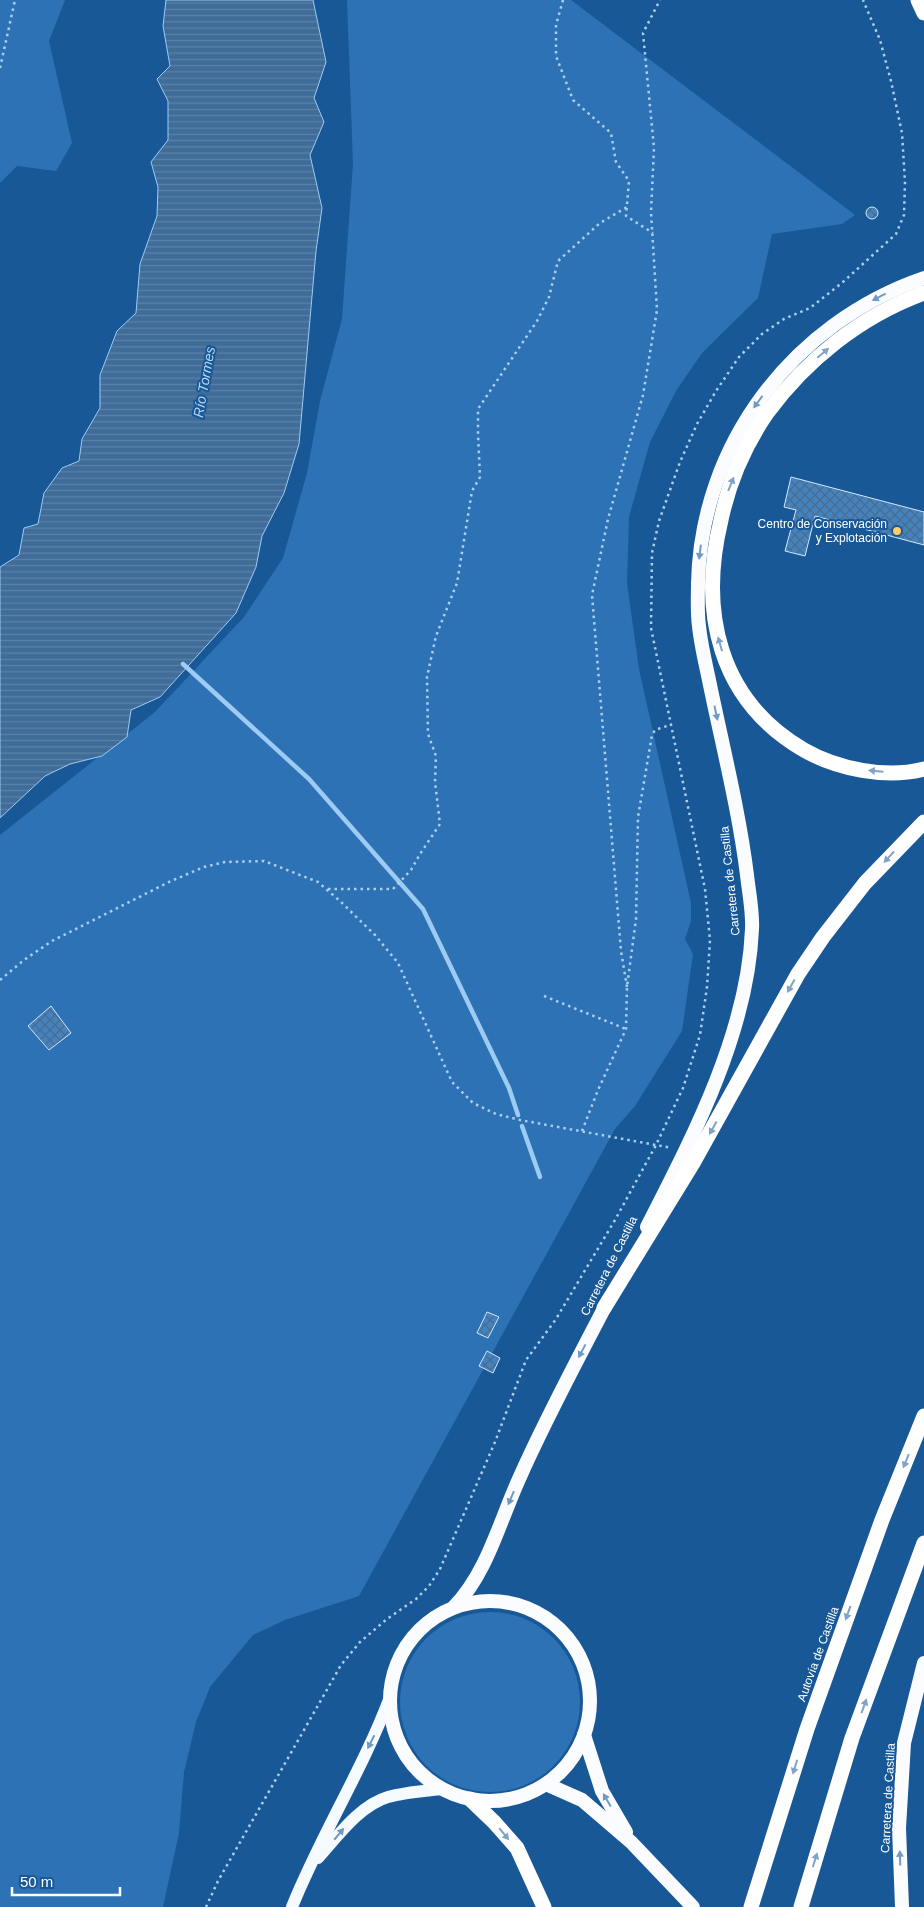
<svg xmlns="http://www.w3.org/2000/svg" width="924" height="1907" font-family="Arial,sans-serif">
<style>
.green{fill:#2c72b5}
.water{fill:url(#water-rules);stroke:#9ecbf3}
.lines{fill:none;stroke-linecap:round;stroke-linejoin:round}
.stream{stroke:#9ecbf3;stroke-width:4.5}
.building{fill:url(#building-cross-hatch);stroke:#d2e8fc}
.path{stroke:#abcff1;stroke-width:2.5;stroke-dasharray:2.5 4;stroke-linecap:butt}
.primary{stroke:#f5faff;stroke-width:12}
.trunk{stroke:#fafcff;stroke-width:14}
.motorway{stroke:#fff;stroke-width:15}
.oneway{fill:#729ac1}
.oneway2{fill:#80a3c6}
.oneway3{fill:#7099c1}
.poi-dot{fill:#ffcb6b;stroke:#185897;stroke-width:2}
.labels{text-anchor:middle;stroke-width:4;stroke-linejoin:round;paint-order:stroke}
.poi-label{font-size:12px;fill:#fff;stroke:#185897;text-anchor:end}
.street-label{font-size:12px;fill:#fff;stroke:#185897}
.water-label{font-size:14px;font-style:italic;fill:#b8d9f7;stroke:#185897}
</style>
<defs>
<pattern id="water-rules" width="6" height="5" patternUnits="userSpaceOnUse" patternTransform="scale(1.25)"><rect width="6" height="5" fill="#3f6c99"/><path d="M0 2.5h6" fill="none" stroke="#5c82a8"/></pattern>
<pattern id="building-cross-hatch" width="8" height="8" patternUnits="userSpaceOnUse" patternTransform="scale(1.25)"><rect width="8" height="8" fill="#4583bf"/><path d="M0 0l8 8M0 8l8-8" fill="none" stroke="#486d91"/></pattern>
</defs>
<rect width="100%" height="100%" fill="#185897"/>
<g class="green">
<polygon points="0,0 65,0 49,41 72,143 56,171 17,166 0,183"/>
<polygon points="347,0 571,0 855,215 842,224 772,234 758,298 702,353 676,391 650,442 629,517 627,583 639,669 691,903 691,921 685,939 693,954 682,1031 635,1106 615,1129 359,1596 285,1620 253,1635 210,1687 196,1722 184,1772 179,1833 163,1907 0,1907 0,835 155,712 244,617 283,558 307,473 320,401 342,319 353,164"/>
<circle cx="490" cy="1702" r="90"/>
</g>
<polygon class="water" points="166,0 313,0 326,62 314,98 324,122 310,155 322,208 316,251 299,444 284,493 262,536 256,567 236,613 160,697 131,710 127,737 102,756 70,764 45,776 0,818 0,567 19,555 24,528 38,524 44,493 62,468 79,461 82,439 100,408 100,375 117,331 136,313 140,264 157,216 158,187 151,162 168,140 168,101 157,79 170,66 163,26"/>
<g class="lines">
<g class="stream">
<polyline points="183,664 309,779 423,909 509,1088 518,1115"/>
<polyline points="522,1126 540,1177"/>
</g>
</g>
<g class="building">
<circle cx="872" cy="213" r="6"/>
<polygon points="791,477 924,512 924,545 815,516 805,556 785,551 796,510 784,507"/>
<polygon points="51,1006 71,1033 49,1050 28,1026"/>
<polygon points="487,1312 499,1317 488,1338 477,1333"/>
<polygon points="487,1351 500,1358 493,1373 479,1366"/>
</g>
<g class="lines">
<g class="path">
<polyline points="563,0 556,25 556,56 573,100 611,133 616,162 629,181 626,216 653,233"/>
<polyline points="0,68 15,0"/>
<polyline points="328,889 393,889 411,870 420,854 440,824 435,782 436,756 428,734 427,677 436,636 457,583 472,491 480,477 478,434 478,409 537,321 549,297 558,261 600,223 627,207"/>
<polyline points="0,980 24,960 52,941 169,882 204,867 225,862 264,861 318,882 341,902 375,935 398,963 452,1082 473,1103 496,1114 520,1120 672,1148"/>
<polyline points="627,987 621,951 592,595 608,519 643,395 657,310 651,212 654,148 643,33 660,0"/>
<polyline points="544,996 626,1029"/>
<polyline points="582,1131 598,1090 626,1029 627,987 636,919 638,817 652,735 655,730 670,725"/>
<polyline points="206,1907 218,1881 341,1665 360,1642 387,1619 416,1599 429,1586 440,1569 495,1442 526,1360 556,1319 615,1220 656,1145 683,1088 700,1035 707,987 710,940 705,889 651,628 652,553 659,521 680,462 697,424 716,391 739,357 762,334 784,319 810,308 843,282 896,234 904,215 905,182 902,133 891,81 880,40 863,0"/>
</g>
<g class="primary">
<path d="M 318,1858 C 337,1837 360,1805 388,1797 C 405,1792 424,1791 442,1789"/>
<path d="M 292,1907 C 321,1835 363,1769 390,1697"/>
</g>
<g class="trunk">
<path d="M 647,1227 C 693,1137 748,1032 752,929 C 753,912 749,893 747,875 C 739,811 723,748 710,685 C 706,665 701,646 699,626 C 697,612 698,597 698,583 C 701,444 793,323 924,278"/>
<circle cx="490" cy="1701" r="100"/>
<path d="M 454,1607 C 487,1573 499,1523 519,1479 C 546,1418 578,1359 609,1299"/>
<polyline points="584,1735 602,1791 626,1832"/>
<polyline points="546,1784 582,1800 631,1842 693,1907"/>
<polyline points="902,1907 899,1828 904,1743 924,1663"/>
</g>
<g class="motorway">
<polyline points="918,0 924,13"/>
<path d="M 924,293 C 861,316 807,359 767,413 C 745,445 729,482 721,520 C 699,611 718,700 804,750 C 837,769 886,779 924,769"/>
<polyline points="604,1308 693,1163 798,974 823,937 865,883 924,822"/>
<polyline points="470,1799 494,1822 517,1848 544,1907"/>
<polyline points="751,1907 807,1729 882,1520 924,1416"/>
<polyline points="801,1907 852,1738 924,1543"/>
</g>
</g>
<defs><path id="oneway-solid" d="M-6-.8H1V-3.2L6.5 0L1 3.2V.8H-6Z" transform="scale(1.25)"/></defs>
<g class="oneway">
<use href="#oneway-solid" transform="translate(879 297) rotate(153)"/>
<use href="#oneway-solid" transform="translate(758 402) rotate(126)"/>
<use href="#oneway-solid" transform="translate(700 552) rotate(97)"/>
<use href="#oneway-solid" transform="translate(716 713) rotate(78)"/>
<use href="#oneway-solid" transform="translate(582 1351) rotate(118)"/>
<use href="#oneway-solid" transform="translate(511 1498) rotate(113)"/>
<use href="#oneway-solid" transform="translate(607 1800) rotate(-120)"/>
<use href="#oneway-solid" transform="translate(900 1858) rotate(-92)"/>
</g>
<g class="oneway2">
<use href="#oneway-solid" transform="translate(823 353) rotate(-40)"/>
<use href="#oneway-solid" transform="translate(731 484) rotate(-68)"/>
<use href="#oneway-solid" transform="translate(720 644) rotate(-106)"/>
<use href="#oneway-solid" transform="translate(876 771) rotate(-175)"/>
<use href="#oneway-solid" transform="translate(889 857) rotate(133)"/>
<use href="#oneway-solid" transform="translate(791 986) rotate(119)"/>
<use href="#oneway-solid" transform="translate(713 1128) rotate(119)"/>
<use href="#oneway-solid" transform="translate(906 1461) rotate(112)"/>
<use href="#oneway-solid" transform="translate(848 1613) rotate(110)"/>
<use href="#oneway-solid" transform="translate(864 1706) rotate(-70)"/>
<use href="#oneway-solid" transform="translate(795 1767) rotate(107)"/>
<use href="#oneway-solid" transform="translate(504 1834) rotate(50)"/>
<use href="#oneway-solid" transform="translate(815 1860) rotate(-73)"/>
</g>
<g class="oneway3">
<use href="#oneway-solid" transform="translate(371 1742) rotate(117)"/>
<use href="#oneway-solid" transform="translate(339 1834) rotate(-50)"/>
</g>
<circle class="poi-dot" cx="897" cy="531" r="5"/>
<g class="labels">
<g class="poi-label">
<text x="887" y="528">Centro de Conservación<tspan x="887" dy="14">y Explotación</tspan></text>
</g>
<g class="street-label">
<text transform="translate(730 881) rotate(-96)" y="4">Carretera de Castilla</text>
<text transform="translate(609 1266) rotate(-63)" y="4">Carretera de Castilla</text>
<text transform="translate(818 1654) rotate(-70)" y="4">Autovía de Castilla</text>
<text transform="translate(888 1798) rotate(-87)" y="4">Carretera de Castilla</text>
</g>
<g class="water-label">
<text transform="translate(204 382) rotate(-80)" y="5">Río Tormes</text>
</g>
</g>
<path d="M12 1887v8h108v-8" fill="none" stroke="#ffffff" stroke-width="2.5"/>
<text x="20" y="1887" font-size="15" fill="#ffffff" stroke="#185897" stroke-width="4" paint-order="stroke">50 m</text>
</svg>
